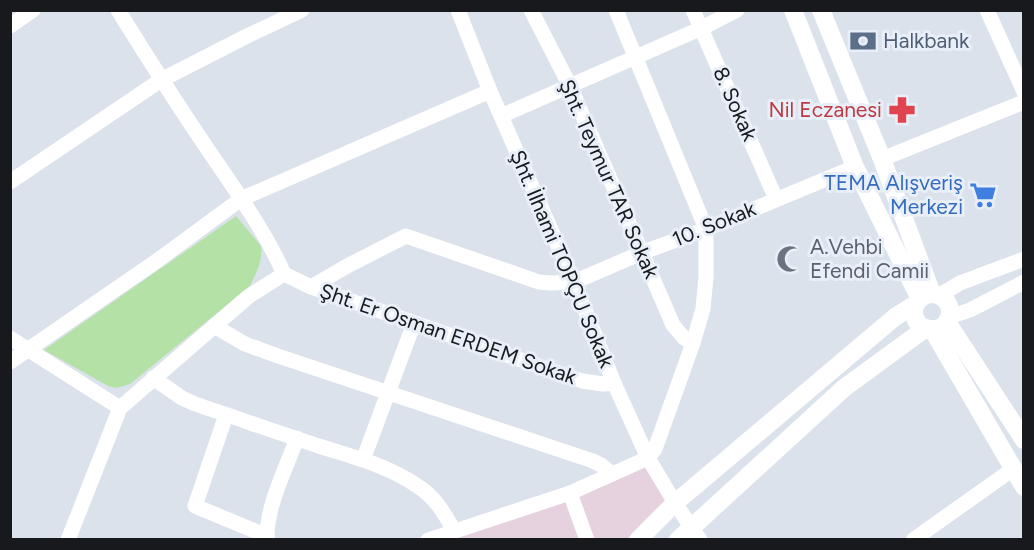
<svg xmlns="http://www.w3.org/2000/svg" width="1034" height="550" font-family="Figtree,sans-serif">
<style>
.commercial{fill:#e6d1df}
.green{fill:#b3e1a6}
.lines{fill:none;stroke-linecap:round;stroke-linejoin:round}
.minor{stroke:#fff;stroke-width:15}
.major{stroke:#fff;stroke-width:18}
.labels{text-anchor:middle;stroke-width:6;stroke-linejoin:round;paint-order:stroke}
.service-label{font-size:21px;fill:#4e5e75;stroke:#e9eff9;text-anchor:start}
.street-label{font-size:21px;fill:#17191c;stroke:#e9eff9}
.health-label{font-size:21px;fill:#be3a42;stroke:#e9eff9;text-anchor:end}
.shop-label{font-size:21px;fill:#366cbe;stroke:#e9eff9;text-anchor:end}
.worship-label{font-size:21px;fill:#5b616d;stroke:#e9eff9;text-anchor:start}
</style>
<rect width="100%" height="100%" fill="#dce2eb"/>
<polygon class="commercial" points="648,458 675,503 638,539 428,540"/>
<path class="green" d="M 236,216 L 261,246 C 263,261 256,273 250,286 L 130,384 L 116,388 L 108,386 L 44,350 Z"/>
<g class="lines">
<g class="minor">
<path d="M 118,10 C 149,60 180,109 213,157 C 238,194 266,233 284,274"/>
<polyline points="458,10 490,91 574,282 614,383 648,458 675,503 700,540"/>
<polyline points="531,10 570,86 673,325 684,338 693,343"/>
<polyline points="693,10 776,199"/>
<polyline points="987,10 1024,92"/>
<polyline points="10,26 33,10"/>
<polyline points="501,116 702,28 737,10"/>
<polyline points="882,159 1024,102"/>
<polyline points="10,182 161,80 247,36 302,10"/>
<polyline points="284,274 311,287 582,381 603,384 614,383"/>
<polyline points="311,287 349,265 406,236 539,282 551,283 574,282 641,253 706,229 855,167"/>
<polyline points="940,295 960,283 1024,259"/>
<polyline points="949,317 970,310 1024,282"/>
<polyline points="214,326 245,344 278,356 593,461 601,465 612,474"/>
<polyline points="10,338 120,408"/>
<polyline points="10,362 158,260 241,199 490,91"/>
<path d="M 153,378 L 182,398 L 195,404 C 237,418 279,433 322,447 C 353,457 389,466 416,485 C 434,496 444,512 454,531"/>
<polyline points="226,415 195,506 267,536"/>
<polyline points="363,460 414,323"/>
<polyline points="570,493 587,540"/>
<polyline points="68,540 120,408 249,296 284,274"/>
<path d="M 267,540 C 266,506 286,469 297,438"/>
<polyline points="428,540 570,493 648,458 655,449 693,343 703,309 706,277 706,229 616,10"/>
<polyline points="913,540 1013,469"/>
</g>
<g class="major">
<polyline points="793,10 855,167 920,299"/>
<polyline points="821,10 882,159 932,294"/>
<circle cx="932" cy="312" r="18"/>
<polyline points="947,322 1024,440"/>
<polyline points="932,329 1024,487"/>
<polyline points="638,540 675,503 895,317 916,304"/>
<polyline points="678,540 844,388 926,328"/>
</g>
</g>
<defs>
<symbol id="bank-bare" viewBox="-9 -9 18 18"><path d="M-6-4H6V4H-6ZM0-2.3a2.3 2.3 0 1 0 0 4.6a2.3 2.3 0 1 0 0-4.6Z" fill="#5c6f8a" stroke="#e9eff9" stroke-width="2.5" paint-order="stroke"/></symbol>
<symbol id="pharmacy-bare" viewBox="-9 -9 18 18"><path d="M-2-6h4v4h4v4h-4v4h-4v-4h-4v-4h4Z" fill="#e0444e" stroke="#e9eff9" stroke-width="2.5" paint-order="stroke"/></symbol>
<symbol id="supermarket-bare" viewBox="-9 -9 18 18"><path d="M-6-5.5h2.5l.6 2H6L4.5 2H-2.5L-4.4-4H-6ZM-1.5 3.2a1.3 1.3 0 1 0 .1 0ZM3 3.2a1.3 1.3 0 1 0 .1 0Z" fill="#3f7fe0" stroke="#e9eff9" stroke-width="2.5" paint-order="stroke"/></symbol>
<symbol id="mosque-bare" viewBox="-9 -9 18 18"><path d="M3.5-4.9A6 6 0 1 0 3.5 4.9A5 5 0 1 1 3.5-4.9Z" fill="#6b7280" stroke="#e9eff9" stroke-width="2.5" paint-order="stroke"/></symbol>
</defs>
<g fill-rule="evenodd">
<use href="#bank-bare" x="844" y="22" width="38" height="38"/>
<use href="#pharmacy-bare" x="883" y="91" width="38" height="38"/>
<use href="#supermarket-bare" x="964" y="176" width="38" height="38"/>
<use href="#mosque-bare" x="771" y="240" width="38" height="38"/>
</g>
<g class="labels">
<g class="service-label">
<text x="883" y="48">Halkbank</text>
</g>
<g class="street-label">
<text transform="translate(735 104) rotate(66)" y="7">8. Sokak</text>
<text transform="translate(609 179) rotate(66)" y="7">Şht. Teymur TAR Sokak</text>
<text transform="translate(714 224) rotate(-22)" y="7">10. Sokak</text>
<text transform="translate(562 259) rotate(67)" y="7">Şht. İlhami TOPÇU Sokak</text>
<text transform="translate(448 334) rotate(19)" y="7">Şht. Er Osman ERDEM Sokak</text>
</g>
<g class="health-label">
<text x="882" y="117">Nil Eczanesi</text>
</g>
<g class="shop-label">
<text x="963" y="190">TEMA Alışveriş<tspan x="963" dy="24">Merkezi</tspan></text>
</g>
<g class="worship-label">
<text x="810" y="254">A.Vehbi<tspan x="810" dy="24">Efendi Camii</tspan></text>
</g>
</g>
<rect width="1034" height="550" fill="none" stroke="#17191c" stroke-width="24"/>
</svg>
